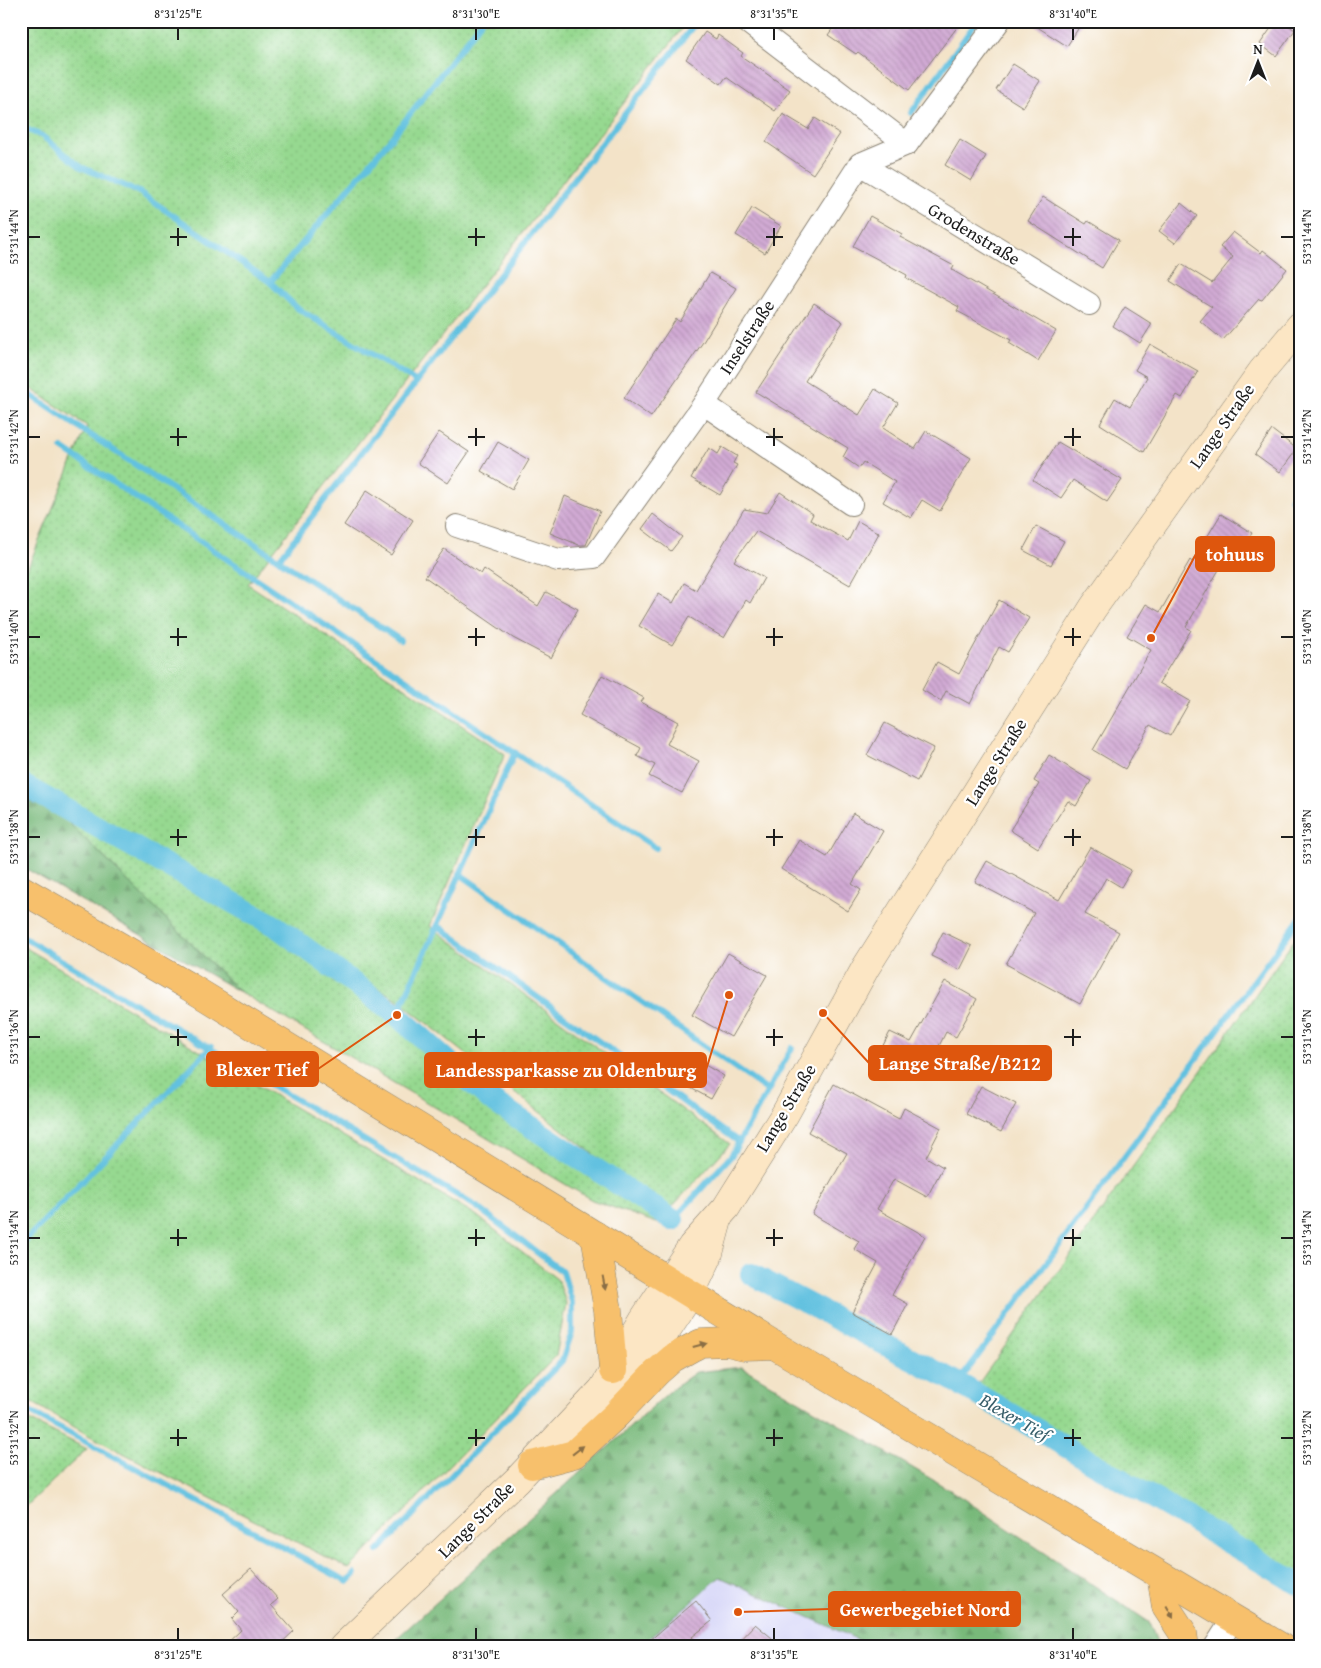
<svg xmlns="http://www.w3.org/2000/svg" width="1321" height="1668" font-family="'Gentium Book Plus',serif">
<style>
.built{fill:#d7d7f8}
.grass{fill:url(#grass-dots);stroke:#597a56}
.forest{fill:url(#forest-firs);stroke:#4a6a4b}
.lines{fill:none;stroke-linecap:round;stroke-linejoin:round}
.stream{stroke:#62c1e0;stroke-width:6}
.canal{stroke:#62c1e0;stroke-width:22}
.building{fill:url(#building-back-hatch)}
.street-casing{stroke:#888072;stroke-width:24}
.secondary-casing{stroke:#888072;stroke-width:29}
.primary-casing{stroke:#888072;stroke-width:29}
.street{stroke:#fff;stroke-width:22}
.secondary{stroke:#fce6c4;stroke-width:28}
.primary{stroke:#f7c06c;stroke-width:28}
.oneway{fill:#8a6e44}
.ticks{fill:none;stroke:#1c1c1c;stroke-width:2}
.labels{text-anchor:middle;stroke-width:4.5;stroke-linejoin:round;paint-order:stroke}
.street-label{font-size:18px;fill:#1c1c1c;stroke:#fff}
.water-label{font-size:19px;font-style:italic;fill:#385e6a;stroke:#fff}
.leader{fill:none;stroke:#de560d;stroke-width:2}
.callout-dot{fill:#de560d;stroke:#fff;stroke-width:2}
.callout{fill:#de560d;stroke:#de560d;stroke-width:2}
.callout-label{font-size:19px;text-anchor:middle;font-weight:bold;fill:#fff}
.neatline{fill:none;stroke:#1c1c1c;stroke-width:2}
.ticks-label{font-size:12px;text-anchor:middle;fill:#1c1c1c}
</style>
<defs>
<pattern id="grass-dots" width="8" height="8" patternUnits="userSpaceOnUse" patternTransform="scale(1.25)"><rect width="8" height="8" fill="#96d990"/><path d="M2 2h.1M6 6h.1" fill="none" stroke="#81ba7c" stroke-width="1.8" stroke-linecap="round"/></pattern>
<pattern id="forest-firs" width="22" height="20" patternUnits="userSpaceOnUse" patternTransform="scale(1.25)"><rect width="22" height="20" fill="#78b97a"/><path d="M5 1l3.5 6h-7zM16 11l3.5 6h-7z" fill="#679e69"/></pattern>
<pattern id="building-back-hatch" width="6" height="6" patternUnits="userSpaceOnUse" patternTransform="scale(1.25)"><rect width="6" height="6" fill="#d1aad4"/><path d="M-1 5l2 2M0 0l6 6M5-1l2 2" fill="none" stroke="#b392b5"/></pattern>
</defs>
<rect width="100%" height="100%" fill="#fff"/>
<filter id="ink" filterUnits="userSpaceOnUse"><feTurbulence type="fractalNoise" baseFrequency=".02" numOctaves="2"/><feDisplacementMap in="SourceGraphic" scale="10" xChannelSelector="R" yChannelSelector="G"/><feConvolveMatrix kernelMatrix="1 2 1 2 8 2 1 2 1" color-interpolation-filters="sRGB"/></filter>
<filter id="wash" filterUnits="userSpaceOnUse"><feTurbulence type="fractalNoise" baseFrequency=".0096" numOctaves="4" result="noise"/><feDisplacementMap in="SourceGraphic" scale="20" xChannelSelector="R" yChannelSelector="G"/><feGaussianBlur stdDeviation="1.12" result="paint"/><feColorMatrix in="noise" values="0 0 0 0 0 0 0 0 0 0 0 0 0 0 0 0 0 1.4 0 .05"/><feComposite in="paint" operator="in"/></filter>
<g filter="url(#wash)">
<rect width="100%" height="100%" fill="#f3e3c8"/>
<polygon class="built" points="720,1577 874,1647 639,1647"/>
<g class="grass">
<polygon points="21,21 688,21 248,584 505,754 430,926 730,1144 672,1207 659,1206 395,998 21,775 21,584 87,426 21,382"/>
<polygon points="63,817 266,932 383,1013 488,1110 665,1226 592,1200 240,992"/>
<polygon points="1300,932 1300,1578 976,1387"/>
<polygon points="21,945 476,1215 558,1280 566,1303 556,1356 349,1569 90,1436 21,1396"/>
<polygon points="21,1416 87,1449 21,1511"/>
</g>
<g class="forest">
<polygon points="21,797 63,817 240,992 21,866"/>
<polygon points="742,1367 950,1490 1149,1622 1159,1647 874,1647 720,1577 639,1647 387,1647 671,1390 696,1372"/>
</g>
<g class="lines">
<g class="stream">
<polyline points="911,113 977,21"/>
<polyline points="21,127 42,136 81,167 139,192 270,282 297,308 417,382"/>
<polyline points="270,282 393,136 482,21"/>
<polyline points="21,389 400,640"/>
<polyline points="62,448 656,848"/>
<polyline points="1291,498 1300,505"/>
<polyline points="279,559 697,21"/>
<polyline points="460,874 768,1091"/>
<polyline points="437,925 739,1142"/>
<polyline points="21,936 477,1207 563,1272 572,1302 572,1332 562,1361 378,1551"/>
<polyline points="397,1015 515,752"/>
<polyline points="673,1220 731,1156 792,1048"/>
<polyline points="21,1245 211,1047"/>
<polyline points="958,1383 1300,918"/>
<polyline points="21,1407 348,1582 355,1574"/>
</g>
<g class="canal">
<polyline points="21,784 277,927 397,1015 491,1100 673,1220"/>
<polyline points="751,1274 958,1383 1300,1585"/>
</g>
</g>
<g id="blocks">
<g class="building">
<polygon points="838,21 962,21 909,90 858,52 856,54 828,35"/>
<polygon points="1028,21 1083,21 1067,46"/>
<polygon points="1276,21 1283,21 1295,30 1276,56 1260,44"/>
<polygon points="705,32 716,39 718,35 743,53 741,56 790,90 775,111 726,77 721,84 686,59"/>
<polygon points="1013,64 1040,81 1023,107 996,90"/>
<polygon points="783,114 808,129 815,118 840,134 813,174 766,142"/>
<polygon points="960,140 986,156 971,181 945,165"/>
<polygon points="1043,197 1086,224 1088,221 1119,240 1102,268 1028,221"/>
<polygon points="1181,203 1197,216 1175,243 1159,231"/>
<polygon points="752,208 781,226 765,253 736,235"/>
<polygon points="870,216 902,234 900,237 954,266 952,270 1056,331 1038,361 1009,343 1011,340 957,311 959,307 906,278 907,275 853,246"/>
<polygon points="1233,232 1261,253 1263,250 1287,269 1262,300 1259,299 1223,340 1200,321 1212,307 1170,281 1181,264 1212,283 1233,257 1220,247"/>
<polygon points="710,273 736,288 703,342 651,417 624,398 676,319 680,322"/>
<polygon points="814,303 843,322 805,381 859,415 875,389 898,403 883,428 915,449 926,431 971,458 940,511 922,500 911,518 883,502 895,482 863,462 859,468 843,457 848,448 756,392"/>
<polygon points="1125,307 1152,324 1140,343 1113,326"/>
<polygon points="1150,344 1198,371 1182,398 1177,395 1144,452 1100,424 1115,398 1130,407 1147,377 1135,370"/>
<polygon points="1272,430 1297,449 1280,472 1255,454"/>
<polygon points="439,432 469,452 448,483 418,463"/>
<polygon points="498,442 529,460 512,489 481,471"/>
<polygon points="1058,442 1122,480 1107,502 1073,480 1061,498 1033,480"/>
<polygon points="722,447 737,456 733,463 737,465 720,495 691,478 709,448 718,454"/>
<polygon points="367,490 413,520 391,555 344,525"/>
<polygon points="780,492 813,514 810,520 848,541 858,521 879,533 850,585 756,531 734,561 764,578 750,603 746,600 724,638 689,617 672,645 639,626 658,594 673,603 684,583 696,590 744,509 767,513"/>
<polygon points="565,496 600,511 586,545 579,545 550,533"/>
<polygon points="653,514 682,537 671,551 642,529"/>
<polygon points="1221,514 1252,533 1237,559 1228,554 1186,627 1191,630 1159,683 1190,701 1170,736 1150,725 1125,769 1093,750 1151,650 1127,636 1146,604 1160,612 1190,560 1192,562"/>
<polygon points="1036,526 1064,541 1051,565 1023,550"/>
<polygon points="444,549 481,574 484,569 538,606 546,592 578,609 551,658 513,638 425,577"/>
<polygon points="999,600 1029,618 1008,652 999,647 970,704 946,691 941,701 922,690 937,662 959,674"/>
<polygon points="602,675 644,698 641,702 678,722 667,744 699,761 682,793 649,776 655,765 637,756 641,748 580,715"/>
<polygon points="885,723 934,748 917,781 867,755"/>
<polygon points="1049,755 1091,781 1076,806 1068,801 1038,848 1010,830 1039,784 1034,781"/>
<polygon points="853,813 883,831 852,884 861,890 848,911 781,869 799,840 827,857"/>
<polygon points="1090,847 1131,870 1121,887 1106,878 1085,914 1119,932 1080,1004 1006,964 1034,913 975,882 987,861 1059,900"/>
<polygon points="943,932 972,946 960,970 931,956"/>
<polygon points="728,953 767,975 731,1037 692,1015"/>
<polygon points="945,981 977,999 956,1037 946,1032 923,1078 878,1055 890,1032 911,1042"/>
<polygon points="698,1061 724,1076 711,1099 685,1085"/>
<polygon points="834,1084 899,1119 904,1108 941,1128 926,1157 943,1167 927,1197 894,1179 877,1209 925,1236 892,1295 908,1304 892,1334 852,1312 878,1263 854,1249 859,1241 812,1214 847,1153 808,1132"/>
<polygon points="981,1086 1016,1104 1001,1132 966,1114"/>
<polygon points="251,1569 278,1599 271,1605 294,1631 277,1647 223,1647 241,1630 232,1619 239,1612 223,1594"/>
<polygon points="696,1601 712,1621 692,1637 700,1647 642,1647"/>
<polygon points="755,1624 783,1647 733,1647"/>
</g>
</g>
</g>
<g filter="url(#ink)">
<use href="#blocks" fill-opacity="0" stroke="#888072" stroke-width="1"/>
<g class="lines">
<defs>
<g id="street">
<polyline points="746,21 907,144"/>
<polyline points="860,164 1089,304"/>
<polyline points="704,404 851,504"/>
<polyline points="457,526 558,560 594,557 704,404 860,164 907,144 999,21"/>
<polyline points="1215,1647 1233,1619"/>
</g>
<g id="secondary">
<polyline points="603,1389 643,1320 692,1246 726,1208 785,1114 866,967 1093,608 1263,370 1300,326"/>
<polyline points="343,1647 518,1479 603,1389 664,1334 691,1293 708,1257 718,1220"/>
</g>
<g id="primary">
<polyline points="21,889 188,986 774,1345 1281,1647"/>
<polyline points="595,1235 608,1310 613,1370"/>
<polyline points="532,1465 574,1454 616,1415 656,1373 673,1358 691,1348 701,1343 727,1342 744,1346 774,1345"/>
<polyline points="1161,1576 1166,1607 1183,1633 1185,1647"/>
</g>
</defs>
<use href="#street" class="street-casing"/>
<use href="#secondary" class="secondary-casing"/>
<use href="#primary" class="primary-casing"/>
<use href="#street" class="street"/>
<use href="#secondary" class="secondary"/>
<use href="#primary" class="primary"/>
</g>
<defs><path id="oneway-solid" d="M-6-.8H1V-3.2L6.5 0L1 3.2V.8H-6Z" transform="scale(1.25)"/></defs>
<g class="oneway">
<use href="#oneway-solid" transform="translate(604 1283) rotate(79)"/>
<use href="#oneway-solid" transform="translate(700 1345) rotate(-15)"/>
<use href="#oneway-solid" transform="translate(578 1450) rotate(-38)"/>
<use href="#oneway-solid" transform="translate(1170 1612) rotate(61)"/>
</g>
</g>
<path class="ticks" d="M 178,28 L 178,40M 476,28 L 476,40M 774,28 L 774,40M 1073,28 L 1073,40M 178,228 L 178,246M 476,228 L 476,246M 774,228 L 774,246M 1073,228 L 1073,246M 28,237 L 40,237M 170,237 L 187,237M 468,237 L 485,237M 766,237 L 783,237M 1064,237 L 1081,237M 1281,237 L 1294,237M 178,428 L 178,446M 476,428 L 476,446M 774,428 L 774,446M 1073,428 L 1073,446M 28,437 L 40,437M 170,437 L 187,437M 468,437 L 485,437M 766,437 L 783,437M 1064,437 L 1081,437M 1281,437 L 1294,437M 178,628 L 178,646M 476,628 L 476,646M 774,628 L 774,646M 1073,628 L 1073,646M 28,637 L 40,637M 170,637 L 187,637M 468,637 L 485,637M 766,637 L 783,637M 1064,637 L 1081,637M 1281,637 L 1294,637M 178,829 L 178,846M 476,829 L 476,846M 774,829 L 774,846M 1073,829 L 1073,846M 28,837 L 40,837M 170,837 L 187,837M 468,837 L 485,837M 766,837 L 783,837M 1064,837 L 1081,837M 1281,837 L 1294,837M 178,1029 L 178,1046M 476,1029 L 476,1046M 774,1029 L 774,1046M 1073,1029 L 1073,1046M 28,1037 L 40,1037M 170,1037 L 187,1037M 468,1037 L 485,1037M 766,1037 L 783,1037M 1064,1037 L 1081,1037M 1281,1037 L 1294,1037M 178,1229 L 178,1246M 476,1229 L 476,1246M 774,1229 L 774,1246M 1073,1229 L 1073,1246M 28,1238 L 40,1238M 170,1238 L 187,1238M 468,1238 L 485,1238M 766,1238 L 783,1238M 1064,1238 L 1081,1238M 1281,1238 L 1294,1238M 178,1429 L 178,1446M 476,1429 L 476,1446M 774,1429 L 774,1446M 1073,1429 L 1073,1446M 28,1438 L 40,1438M 170,1438 L 187,1438M 468,1438 L 485,1438M 766,1438 L 783,1438M 1064,1438 L 1081,1438M 1281,1438 L 1294,1438M 178,1628 L 178,1640M 476,1628 L 476,1640M 774,1628 L 774,1640M 1073,1628 L 1073,1640"/>
<g class="labels">
<g class="street-label">
<text transform="translate(974 234) rotate(31)" y="6">Grodenstraße</text>
<text transform="translate(747 337) rotate(-57)" y="6">Inselstraße</text>
<text transform="translate(1222 426) rotate(-55)" y="6">Lange Straße</text>
<text transform="translate(996 762) rotate(-58)" y="6">Lange Straße</text>
<text transform="translate(786 1108) rotate(-59)" y="6">Lange Straße</text>
<text transform="translate(476 1520) rotate(-45)" y="6">Lange Straße</text>
</g>
<g class="water-label">
<text transform="translate(1015 1417) rotate(30)" y="7">Blexer Tief</text>
</g>
</g>
<path class="leader" d="M1151 638L1196 554M823 1013L869 1063M397 1015L318 1069M729 995L706 1070M738 1612L829 1609"/>
<g class="callout-dot">
<circle cx="1151" cy="638" r="5"/>
<circle cx="823" cy="1013" r="5"/>
<circle cx="397" cy="1015" r="5"/>
<circle cx="729" cy="995" r="5"/>
<circle cx="738" cy="1612" r="5"/>
</g>
<g class="callout">
<rect x="1196" y="537" width="78" height="34" rx="5"/>
<rect x="869" y="1046" width="182" height="34" rx="5"/>
<rect x="207" y="1052" width="111" height="34" rx="5"/>
<rect x="425" y="1053" width="281" height="34" rx="5"/>
<rect x="829" y="1592" width="191" height="34" rx="5"/>
</g>
<g class="callout-label">
<text x="1235" y="561">tohuus</text>
<text x="960" y="1070">Lange Straße/B212</text>
<text x="262" y="1076">Blexer Tief</text>
<text x="566" y="1077">Landessparkasse zu Oldenburg</text>
<text x="925" y="1616">Gewerbegebiet Nord</text>
</g>
<rect width="1321" height="1668" fill="none" stroke="#fff" stroke-width="55"/>
<g transform="translate(1258 62)" stroke="#ffffff" stroke-width="4" paint-order="stroke">
<path d="M0-4L9 19L0 12L-9 19Z" fill="#1c1c1c"/>
<text y="-8" font-size="14" font-weight="bold" text-anchor="middle" fill="#1c1c1c">N</text>
</g>
<rect x="28" y="28" width="1266" height="1612" class="neatline"/>
<g class="ticks-label">
<text x="178" y="18">8°31'25"E</text>
<text x="476" y="18">8°31'30"E</text>
<text x="774" y="18">8°31'35"E</text>
<text x="1073" y="18">8°31'40"E</text>
<text transform="translate(14 237) rotate(-90)" y="4">53°31'44"N</text>
<text transform="translate(1307 237) rotate(-90)" y="4">53°31'44"N</text>
<text transform="translate(14 437) rotate(-90)" y="4">53°31'42"N</text>
<text transform="translate(1307 437) rotate(-90)" y="4">53°31'42"N</text>
<text transform="translate(14 637) rotate(-90)" y="4">53°31'40"N</text>
<text transform="translate(1307 637) rotate(-90)" y="4">53°31'40"N</text>
<text transform="translate(14 837) rotate(-90)" y="4">53°31'38"N</text>
<text transform="translate(1307 837) rotate(-90)" y="4">53°31'38"N</text>
<text transform="translate(14 1037) rotate(-90)" y="4">53°31'36"N</text>
<text transform="translate(1307 1037) rotate(-90)" y="4">53°31'36"N</text>
<text transform="translate(14 1238) rotate(-90)" y="4">53°31'34"N</text>
<text transform="translate(1307 1238) rotate(-90)" y="4">53°31'34"N</text>
<text transform="translate(14 1438) rotate(-90)" y="4">53°31'32"N</text>
<text transform="translate(1307 1438) rotate(-90)" y="4">53°31'32"N</text>
<text x="178" y="1659">8°31'25"E</text>
<text x="476" y="1659">8°31'30"E</text>
<text x="774" y="1659">8°31'35"E</text>
<text x="1073" y="1659">8°31'40"E</text>
</g>
</svg>
